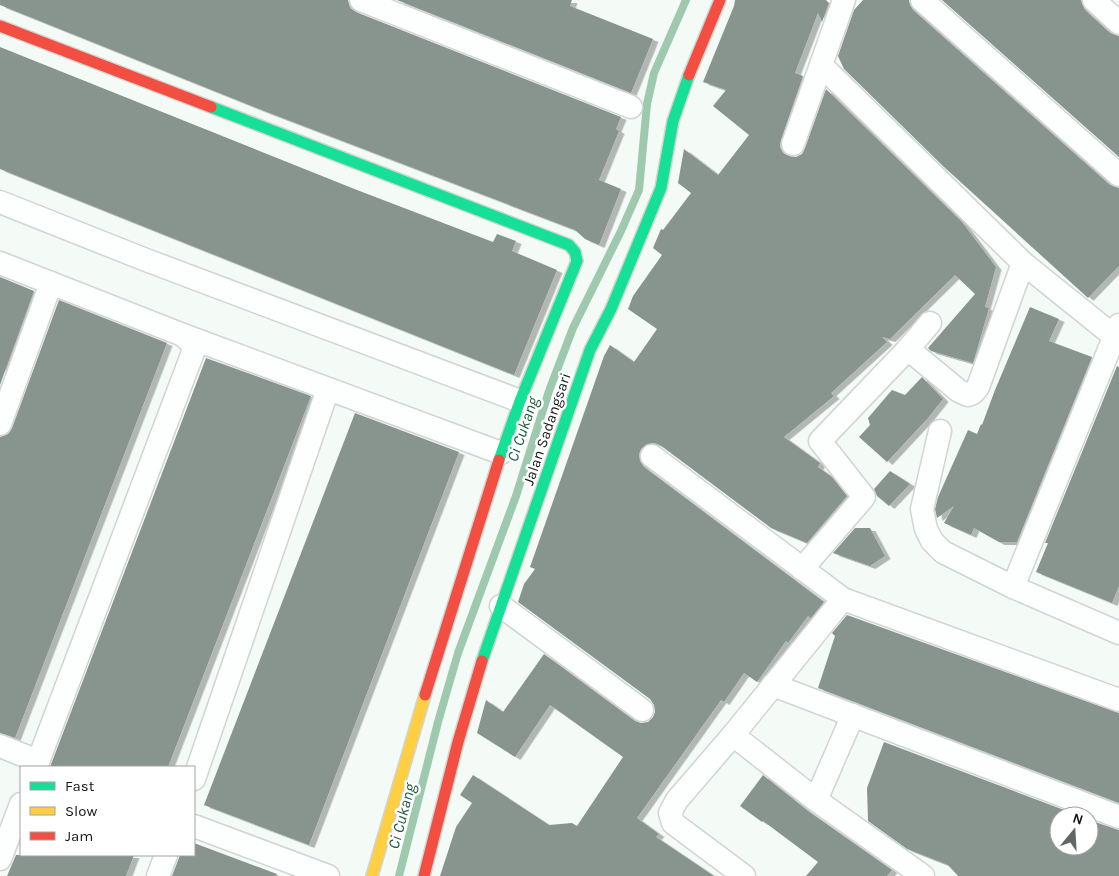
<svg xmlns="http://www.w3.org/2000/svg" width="1119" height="876" font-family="Karla,sans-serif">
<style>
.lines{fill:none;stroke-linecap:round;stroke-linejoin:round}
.stream{stroke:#9fc9af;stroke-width:8}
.building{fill:#88958e;filter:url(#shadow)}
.street-casing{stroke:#d0d5d1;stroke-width:25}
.fast-casing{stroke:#d0d5d1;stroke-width:14}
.slow-casing{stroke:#d0d5d1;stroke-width:14}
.jam-casing{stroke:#d0d5d1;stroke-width:14}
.street{stroke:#fdfefe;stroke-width:22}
.fast{stroke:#16e098;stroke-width:11}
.slow{stroke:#ffcf43;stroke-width:11}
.jam{stroke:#f24e42;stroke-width:11}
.labels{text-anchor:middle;stroke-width:5;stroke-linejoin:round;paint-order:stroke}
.street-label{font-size:15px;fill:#131715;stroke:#fff}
.water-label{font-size:16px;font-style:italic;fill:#1b5c3b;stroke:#fff}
</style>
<defs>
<filter id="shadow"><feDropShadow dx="5.5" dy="3" stdDeviation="0" flood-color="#0004"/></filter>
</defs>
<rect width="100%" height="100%" fill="#f4faf6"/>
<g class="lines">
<polyline class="stream" points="399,876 438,722 458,653 516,496 549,391 573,328 621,231 639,190 647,104 654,73 686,0"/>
</g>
<g class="building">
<polygon points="0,0 348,0 350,8 356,12 621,117 616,129 619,131 599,180 621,189 599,245 585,239 575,230 259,109 0,5"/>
<polygon points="397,0 572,0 570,6 653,39 631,93"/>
<polygon points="735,0 826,0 829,3 822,22 818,13 795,73 803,76 781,140 780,147 783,153 789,156 796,157 802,154 805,148 826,89 962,222 996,267 985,307 989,308 976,353 973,363 931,351 928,348 975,294 955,275 890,339 882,337 887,342 831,393 834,396 784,437 820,463 818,467 832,477 847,496 807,543 771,528 660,445 654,443 647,444 641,449 639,454 640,461 644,467 824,602 811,618 808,616 788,643 786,641 757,682 744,673 724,702 721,700 637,818 659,834 656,837 714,876 440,876 456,827 472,803 460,795 473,775 549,825 572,823 577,826 623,757 550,705 515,757 477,733 486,700 503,712 544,654 635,721 641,723 648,722 653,717 655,712 654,705 650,699 518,602 524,584 535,569 530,567 604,356 610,345 634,362 657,329 628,309 633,296 662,255 653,248 661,229 663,230 691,193 678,183 684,149 718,175 749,135 713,106 726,90 703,82 734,6"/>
<polygon points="863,0 909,0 910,5 913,10 1110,185 1119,188 1119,266 1088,298 944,167 844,69 838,56 854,10"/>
<polygon points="942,0 1081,0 1085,10 1110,33 1119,36 1119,157"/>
<polygon points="0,47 357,190 493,242 497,234 516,241 512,251 557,270 514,375 0,169"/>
<polygon points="0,277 34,291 0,385"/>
<polygon points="59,300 167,343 15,738 0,733 0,437 8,434 12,428"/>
<polygon points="1030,307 1059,319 1049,341 1092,357 1017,542 999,542 974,528 971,535 944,523 954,506 937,518 935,509 938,497 968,430 977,434 981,424 982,425 995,390"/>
<polygon points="206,358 311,396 168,767 50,767"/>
<polygon points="1117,366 1119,367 1119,586 1112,603 1036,572 1048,543 1045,543"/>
<polygon points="922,377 943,399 928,418 887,462 859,437 870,425 868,418 892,390 905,395"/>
<polygon points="355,413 459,452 309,845 204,805"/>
<polygon points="890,471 910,484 889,506 877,496 874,489"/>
<polygon points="855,528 870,528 885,556 870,566 833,553"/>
<polygon points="847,615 1119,713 1119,803 818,688 835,636 832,633"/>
<polygon points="884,742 1080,816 1059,816 1059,846 1089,846 1089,820 1119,830 1119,876 958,876 948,865 907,849 868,821 867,788"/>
<polygon points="763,775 808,811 892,870 887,876 806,876 818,862 763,821 762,822 740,806"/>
<polygon points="194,843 277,874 276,876 172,876 180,855 194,855"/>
<polygon points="16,855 134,855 126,876 7,876"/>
</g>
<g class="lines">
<defs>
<g id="street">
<polyline points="361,0 631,107"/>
<polyline points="922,0 1119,175"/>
<polyline points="1094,0 1119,23"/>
<polyline points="821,65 1023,263 1115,337"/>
<polyline points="793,144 844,0"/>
<polyline points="0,202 146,260 520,401"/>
<polyline points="0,263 183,335 501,453"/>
<polyline points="908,349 959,391 968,395 973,393 978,387 1023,263"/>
<polyline points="0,424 51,283"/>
<polyline points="940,431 922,509 926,529 932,541 943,552 1013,587 1119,633"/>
<polyline points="652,456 843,599 1119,700"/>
<polyline points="802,569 864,497 820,441 908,349 930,323"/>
<polyline points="1013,587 1119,325"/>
<polyline points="501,606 642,710"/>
<polyline points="773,685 1119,817"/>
<polyline points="733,735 816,800 923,876"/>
<polyline points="0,746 38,761"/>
<polyline points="36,767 195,347 183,335"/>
<polyline points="194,779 328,389"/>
<polyline points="816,800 853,715"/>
<polyline points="194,826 328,876"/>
<polyline points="0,859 21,804"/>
<polyline points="158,876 166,855"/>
<polyline points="744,876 673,823 670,813 677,800 733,735 843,599"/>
</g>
<g id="fast">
<polyline points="211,107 569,245 575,252 577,261 520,401 499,460"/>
<polyline points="482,661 590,350 611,309 661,188 673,121 689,75"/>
</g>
<polyline id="slow" points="372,876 425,695"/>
<g id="jam">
<polyline points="0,26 211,107"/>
<polyline points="689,75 720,0"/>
<polyline points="425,695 499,460"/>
<polyline points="424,876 458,742 482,661"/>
</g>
</defs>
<use href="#street" class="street-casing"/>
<use href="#fast" class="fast-casing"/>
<use href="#slow" class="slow-casing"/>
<use href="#jam" class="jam-casing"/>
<use href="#street" class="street"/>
<use href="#fast" class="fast"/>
<use href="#slow" class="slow"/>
<use href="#jam" class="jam"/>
</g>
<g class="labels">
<g class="street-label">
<text transform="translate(547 429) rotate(-71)" y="5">Jalan Sadangsari</text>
</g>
<g class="water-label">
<text transform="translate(522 429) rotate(-71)" y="6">Ci Cukang</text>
<text transform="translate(401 816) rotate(-75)" y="6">Ci Cukang</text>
</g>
</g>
<rect x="20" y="766" width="175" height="90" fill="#ffffff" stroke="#a1a2a1"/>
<rect x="30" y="782" width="25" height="8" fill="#16e098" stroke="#a1a2a1"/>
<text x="65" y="791" font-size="15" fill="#131715">Fast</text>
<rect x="30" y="807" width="25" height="8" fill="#ffcf43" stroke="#a1a2a1"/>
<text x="65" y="816" font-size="15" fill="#131715">Slow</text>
<rect x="30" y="832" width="25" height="8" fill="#f24e42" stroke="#a1a2a1"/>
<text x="65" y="841" font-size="15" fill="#131715">Jam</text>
<g transform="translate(1074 831) rotate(18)"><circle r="24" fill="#ffffff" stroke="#a1a2a1"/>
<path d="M0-4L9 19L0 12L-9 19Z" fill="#626664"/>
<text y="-8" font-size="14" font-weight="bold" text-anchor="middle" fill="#131715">N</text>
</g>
</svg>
